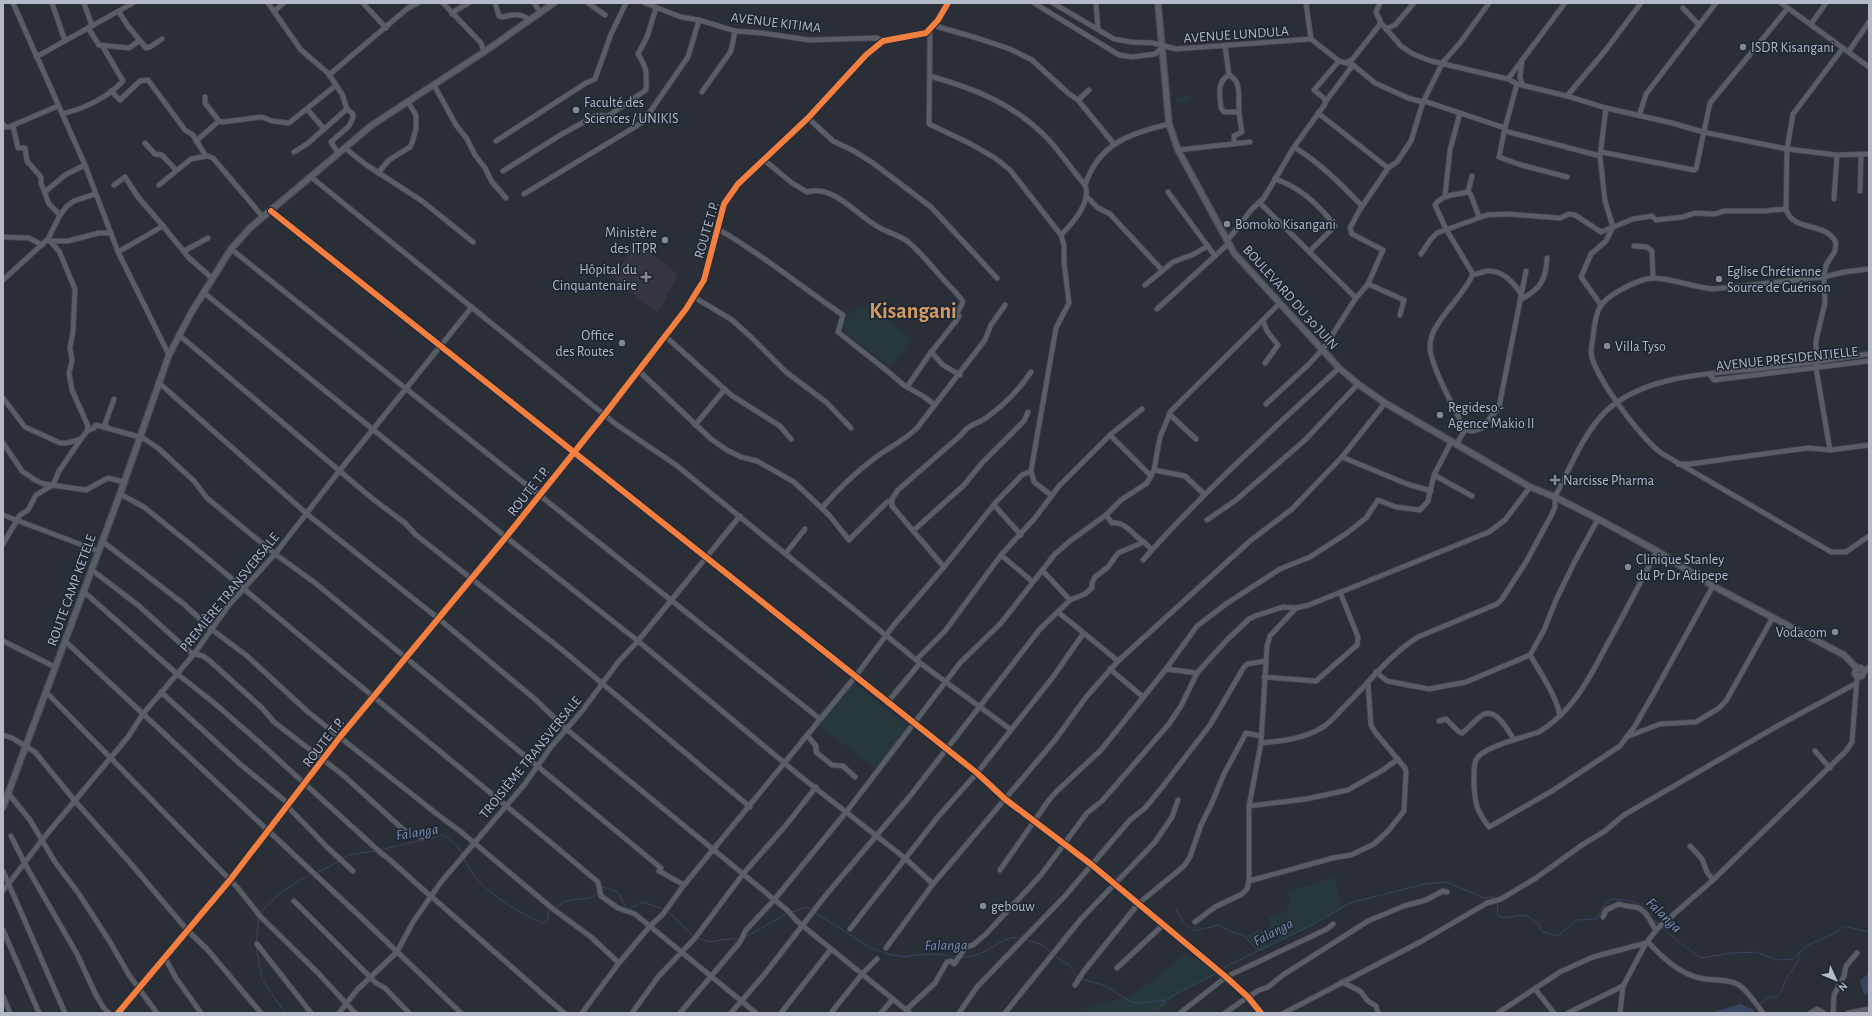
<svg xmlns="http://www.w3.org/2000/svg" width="1872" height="1016" font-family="'Alegreya Sans',sans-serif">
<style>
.medical{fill:#363643}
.green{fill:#27383d}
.water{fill:#374560}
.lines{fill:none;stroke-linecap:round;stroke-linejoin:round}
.stream{stroke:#374560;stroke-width:1}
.minor-casing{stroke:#464950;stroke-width:6}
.tertiary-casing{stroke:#464950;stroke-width:8}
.minor{stroke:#5a5d65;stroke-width:4.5}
.tertiary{stroke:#5a5d65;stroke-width:5.5}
.cycleway-casing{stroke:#1d2432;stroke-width:8}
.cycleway{stroke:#f27e40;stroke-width:6}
.poi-dot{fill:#848995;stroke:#1d2432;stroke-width:1.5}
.labels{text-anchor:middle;stroke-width:3;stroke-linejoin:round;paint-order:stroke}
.street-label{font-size:14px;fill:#b4bac8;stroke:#1d2432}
.poi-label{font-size:14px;fill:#b4bac8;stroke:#1d2432;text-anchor:start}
.water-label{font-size:15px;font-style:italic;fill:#7c8eb0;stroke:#1d2432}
.town-label{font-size:22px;font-weight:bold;fill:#d39b63;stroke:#1d2432}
</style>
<rect width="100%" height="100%" fill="#2a2e37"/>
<polygon class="medical" points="635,241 678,274 658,313 614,279"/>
<g class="green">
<polygon points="1190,96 1190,101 1177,103 1176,97"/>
<path d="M 869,305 L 912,339 L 890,367 L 843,330 L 842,326 C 850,313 853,306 869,305 Z"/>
<polygon points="852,685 861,688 909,728 877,769 819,725"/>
<polygon points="1334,877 1342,909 1262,951 1246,935 1271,927 1268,917 1285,913 1290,903 1287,893"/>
<polygon points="1186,953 1218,973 1178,994 1157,1013 1069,1013 1127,997 1153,980"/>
</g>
<g class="water">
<polygon points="1869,973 1869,993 1864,995 1860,981"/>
<polygon points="1740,1004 1755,1010 1752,1013 1710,1013"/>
</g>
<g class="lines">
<g class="stream">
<polyline points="380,850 444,835 458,847 462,854"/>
<path d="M 463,857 C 475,887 514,911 543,923 L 548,920 L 548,912 L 551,910"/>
<polyline points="343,858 348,855 375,851"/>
<polyline points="317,873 339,861"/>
<polyline points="601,888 604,887 618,892 626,908 630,908 643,902 663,909"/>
<path d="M 1497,902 L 1498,915 L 1502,918 L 1525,915 L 1538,923 L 1542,932 L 1558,936 L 1576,920 L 1597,919 L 1604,905 L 1611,899 C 1623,900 1638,899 1645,910"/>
<path d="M 555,908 C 559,906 563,902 567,901 C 577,897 590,903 598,892"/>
<polyline points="1176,909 1183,922 1194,931 1218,925 1234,933 1243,935 1256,948 1260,950"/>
<polyline points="669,912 694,937"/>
<polyline points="791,912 807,907 812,910"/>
<polyline points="814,912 871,948 888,954 904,957 916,955 938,954 957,957"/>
<path d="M 261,913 C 268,900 298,880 312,874"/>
<polyline points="1651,919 1660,925"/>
<path d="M 1662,927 C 1673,939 1687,947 1700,958 L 1732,953 L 1755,952 L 1778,960 L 1792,959 L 1808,945 L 1835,933 L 1844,926 L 1869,932"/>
<polyline points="697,938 709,942 726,939 739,939"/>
<polyline points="744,938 788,913"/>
<polyline points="1025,939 1041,944 1052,953"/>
<polyline points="256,943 259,918"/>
<polyline points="256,946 262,979 285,1013"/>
<polyline points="1054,955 1069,965 1077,977"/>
<path d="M 960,958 C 966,957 973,956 979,954 C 993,949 1006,934 1022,938"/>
<polyline points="1221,971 1227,966 1310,926 1350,903 1425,884 1446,882 1484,898 1492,897 1494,898"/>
<polyline points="1082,979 1106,986 1129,1001 1138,1003 1166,1000 1181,991 1218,973"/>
<path d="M 1759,1004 L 1770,997 L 1777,997 C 1783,991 1783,985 1787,978 C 1792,969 1799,963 1800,952"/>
<polyline points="1155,1013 1165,1001"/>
</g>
<defs>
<g id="minor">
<polyline points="13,3 85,165 118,252 169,355"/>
<polyline points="52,3 65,41"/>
<polyline points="84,3 91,23 90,27"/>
<polyline points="268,3 301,50 328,73 342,94 347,109 353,114 353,118 349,126 331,142 338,153"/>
<polyline points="363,3 386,28"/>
<polyline points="443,3 481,43 484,52"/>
<path d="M 495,3 L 499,16 L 503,17 C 514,14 521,13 530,20"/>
<polyline points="534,3 541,13"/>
<polyline points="588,3 605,15"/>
<polyline points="645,3 681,17 699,20 735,31 762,33 809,40 877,38 883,41"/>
<polyline points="1034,3 1119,55 1132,57 1155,54 1163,47"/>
<polyline points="1053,3 1114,39 1131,42 1153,43 1176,49 1311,39"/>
<polyline points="1096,3 1098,29"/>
<polyline points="1306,3 1311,39 1339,61 1353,65 1375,83 1408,98 1423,102"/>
<polyline points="1380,3 1376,12 1381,23"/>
<polyline points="1781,3 1869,67"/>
<polyline points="1683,8 1699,25"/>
<polyline points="274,11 284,3"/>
<polyline points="119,12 128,26 146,48 150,47 162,39"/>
<path d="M 452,14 C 456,8 463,7 469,3"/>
<polyline points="1811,24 1826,3"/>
<polyline points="932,25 977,38 1010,49 1032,60 1068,93 1078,100 1114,144"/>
<polyline points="88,28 99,45 129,48 139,41"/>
<polyline points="1386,29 1395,25 1414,3"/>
<polyline points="930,30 929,124 969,143 995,158 1010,170 1061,235 1064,245 1064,262 1069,303 1056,328 1031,471 1034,482 1051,495"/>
<path d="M 1225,46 L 1229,75 C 1242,81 1238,97 1239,109 C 1239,116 1241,125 1242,132 L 1234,136 L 1234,143"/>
<polyline points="1849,51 1869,22"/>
<polyline points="36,57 133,3"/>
<polyline points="1522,60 1520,77 1522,84"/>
<polyline points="1347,62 1352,60 1381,23 1401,46 1413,54 1431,61 1508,79 1517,84 1567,96 1606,108 1672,123 1703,132 1787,149 1837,155 1869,154"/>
<polyline points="329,75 408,8 418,3"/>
<path d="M 1229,75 C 1216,82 1220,95 1221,108 L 1224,112 L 1239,112"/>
<path d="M 930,76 C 976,89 1014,104 1048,139 C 1061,153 1072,170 1085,185"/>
<polyline points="1508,79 1565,3"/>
<polyline points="1517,84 1505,128 1499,157 1518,164 1567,177"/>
<polyline points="434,85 456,125 467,139 475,155 485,168 492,182 506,198"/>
<polyline points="111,91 120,100 140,81 148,80 185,130 193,135 205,155 213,158 263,217"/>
<polyline points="702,92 731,51 735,31"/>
<polyline points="1567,96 1605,51 1641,3"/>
<polyline points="205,97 205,103 219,121 222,122 262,117 272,121 289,123 335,86"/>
<polyline points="1078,100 1089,90"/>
<polyline points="1326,101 1353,65"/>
<polyline points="1424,101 1505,128"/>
<polyline points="307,109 324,129"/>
<polyline points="1318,113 1388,168"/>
<path d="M 62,114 C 86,108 106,99 123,81 L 103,47"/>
<polyline points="1639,116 1646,94 1716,3"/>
<polyline points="808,118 833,141 854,151 873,163 931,207 997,278"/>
<polyline points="3,124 5,127 9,127 58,106"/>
<polyline points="13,126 18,148 25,148 27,161 41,177 41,183 49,204 60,215"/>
<polyline points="1505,131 1600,156"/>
<polyline points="196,141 219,121"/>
<polyline points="496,141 586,83 595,79 611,34 626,3"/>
<polyline points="145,143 155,154 162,155 176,170"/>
<path d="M 1294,147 C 1320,163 1341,184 1362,206"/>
<polyline points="345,148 365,164 422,201 473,242"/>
<polyline points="1178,150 1250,142"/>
<polyline points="294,152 307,144 347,109"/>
<polyline points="1601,152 1694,170 1696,169 1710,103 1788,8"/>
<path d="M 764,160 L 792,183 L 807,192 C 836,184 858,218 882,229 C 890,233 900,236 907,241 C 921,252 931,266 943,279 C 950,287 958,293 963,302 L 957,313 L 959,316 L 956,321 L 929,355 L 907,387"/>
<path d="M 503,171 L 562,134 L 593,117 L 597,115 L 608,116 L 646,90 C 647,73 647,68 638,54 L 647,37 L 656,8"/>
<polyline points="378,173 389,160 410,147 412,143 416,129 416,115 408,102"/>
<polyline points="311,177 617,425 676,465 920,663 1010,729"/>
<path d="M 1275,179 C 1300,187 1320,206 1335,226 L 1309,252"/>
<polyline points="114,185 125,177 138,197 163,226 189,258 212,278"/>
<polyline points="159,185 191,159 207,156"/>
<polyline points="1860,191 1861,156"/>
<polyline points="45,192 65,175 85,165"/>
<polyline points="1168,192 1215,256"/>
<polyline points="1468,192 1472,176"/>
<polyline points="524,194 643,122 688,57 699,20"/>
<polyline points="1445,196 1450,150 1460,113"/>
<polyline points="1087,197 1098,208 1110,214 1162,270"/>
<polyline points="1834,199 1837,155"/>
<polyline points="1259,202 1356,298"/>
<polyline points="271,211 977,773 1005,799 1092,865 1226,977 1248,997 1261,1013"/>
<path d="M 1479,217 L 1471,195 L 1468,192 C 1457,195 1442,194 1435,205 L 1446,229 L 1473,274 C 1478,275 1483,271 1488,271 C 1503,270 1514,283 1521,294"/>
<path d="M 718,229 C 762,254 801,287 843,315 L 838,332 L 886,370 L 905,386 L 923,396 L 935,405"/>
<path d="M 1061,235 C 1073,223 1092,202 1085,185 C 1099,143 1131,133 1169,124"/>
<polyline points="3,237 29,238 42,245"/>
<polyline points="48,239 59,251 75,289 73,332 70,347 72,361 69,373 72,390 88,426 87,431"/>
<polyline points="49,241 68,241 99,233 111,233"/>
<polyline points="1227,241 1252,209 1264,198 1294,147 1325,104 1325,99 1314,90 1339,61"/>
<polyline points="1634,246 1647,247 1652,251 1653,278"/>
<polyline points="231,249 820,719"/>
<polyline points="184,251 208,238"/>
<polyline points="118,252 163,226"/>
<polyline points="1421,254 1431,239 1437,233 1487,215 1507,214 1560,218 1569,214 1575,215 1601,232 1633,219 1652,216 1656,220 1683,217 1695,213 1715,214 1724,211 1764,211 1786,209"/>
<path d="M 1869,269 L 1844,272 L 1824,277 L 1714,289 C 1693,288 1666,275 1646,279 C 1632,283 1607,295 1600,307 C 1595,315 1594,328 1593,337 C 1592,344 1590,351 1592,358 C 1601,385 1639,435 1661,453 L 1831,552 L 1846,552 L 1869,536"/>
<polyline points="3,280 48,239 60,215 67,206 74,201 95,194"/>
<polyline points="1368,284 1404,300 1400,315"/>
<polyline points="1145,285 1173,262 1192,255 1208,246"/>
<polyline points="203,292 506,537 638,641 800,776 906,859 933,884"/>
<polyline points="694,297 732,320 751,337 786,372 826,402 851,428"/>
<path d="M 1520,300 C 1540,289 1546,281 1547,258"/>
<polyline points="1601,305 1581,277 1591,254 1606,241 1613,227 1605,201 1600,156 1606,108"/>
<polyline points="1157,309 1228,244"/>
<polyline points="1263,321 1267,331 1278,345 1265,363"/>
<polyline points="179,335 374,500 405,523 416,535 561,649 750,807"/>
<polyline points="665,336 731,395 780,426 791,439"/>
<polyline points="931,352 943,365 960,375"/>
<polyline points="639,371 711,439 727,450 741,457 757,461 794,482 829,515 849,540 887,502 891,501"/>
<polyline points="1709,374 1714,380 1869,361"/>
<polyline points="158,382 307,514 439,619 536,700 565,728 787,910 798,922 910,1013"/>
<polyline points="3,398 25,427 60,443 67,443 81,439 87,431 94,428 96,425 143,438 158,448 194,481 207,498 275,554 314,582 661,868 659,871 684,885"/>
<polyline points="1266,404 1307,366 1323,349 1356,298 1368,284 1383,250 1352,234 1350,228 1359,211 1388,168 1397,162 1411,141 1423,102 1443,62 1460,43 1489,3"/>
<polyline points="1169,414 1196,439"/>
<polyline points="695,425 725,389"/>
<polyline points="108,428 105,424 114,399"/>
<path d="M 1465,430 C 1456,411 1431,367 1430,348 C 1430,341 1432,333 1436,327 C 1447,308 1464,294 1473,274"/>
<polyline points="1110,435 1151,476"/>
<polyline points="3,443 22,471 35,480 44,484 86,490 108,478 124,482"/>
<polyline points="1456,445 1465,430 1474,431 1482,428 1499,407 1526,271"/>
<path d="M 1830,450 L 1816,368 L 1816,340 L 1825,303 L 1824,277 L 1826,265 L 1835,251 L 1836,243 C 1827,221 1793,233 1786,209 L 1787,149 L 1793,114 L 1843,48"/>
<polyline points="1342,457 1407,484 1431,491"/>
<polyline points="1678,464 1690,464 1808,448 1830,450 1869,445"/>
<polyline points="1154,470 1185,476 1204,494"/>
<polyline points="1434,475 1472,496"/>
<polyline points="120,494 144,507 195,548 347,675 549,841 598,882 601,896 618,908 635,914 756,1013"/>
<polyline points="994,505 1021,535"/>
<path d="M 822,508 C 838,489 856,472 876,457 C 890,447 905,440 917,428 L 985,340 L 991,325 L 1005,305"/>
<polyline points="3,515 98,551"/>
<path d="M 1106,515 L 1112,523 C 1126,521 1133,536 1144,542"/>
<polyline points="1207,520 1236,500 1305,440 1358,384"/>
<polyline points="913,531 964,485 982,463 1024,421 1028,412"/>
<polyline points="102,541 185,605 211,629 246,655 308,712 442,818 460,831 553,909 591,937 619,963"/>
<polyline points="3,544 20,515 28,510 36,495 53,485 59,471 81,439"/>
<path d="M 1657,551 C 1641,581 1626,611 1609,641 C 1591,675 1574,711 1539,732 C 1525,737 1481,747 1476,760 C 1473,768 1474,777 1474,785 C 1475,805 1477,811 1489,827 L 1552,791 L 1620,746 L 1635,726 L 1655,691 L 1713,586"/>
<polyline points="786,553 805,529"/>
<polyline points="1001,555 1033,582"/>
<path d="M 1143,560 C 1203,492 1272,430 1339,368"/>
<path d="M 944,567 L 892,506 L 892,499 L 898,490 L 961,435 C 971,422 975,426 986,418 C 1004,405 1019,390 1031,372"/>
<polyline points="92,570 139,606 191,653 203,656 211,662 262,708 274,722 343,775 406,832 422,837"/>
<polyline points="1042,570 1070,600"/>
<path d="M 83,591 L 176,673 L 213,702 L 260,743 L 381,853 C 399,866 414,883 432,897 L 564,1013"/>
<polyline points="1058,612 1118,661"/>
<polyline points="3,641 55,667"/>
<polyline points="65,641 365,921 461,1013"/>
<path d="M 1530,655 C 1540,672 1557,697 1560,716"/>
<polyline points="916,660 945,631 1001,555 1035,518 1059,486 1110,435 1142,409"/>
<polyline points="1110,669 1143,697"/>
<polyline points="1166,669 1197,673"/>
<polyline points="1376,672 1387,681 1429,689 1466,682 1530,655 1544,630 1556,600 1575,561 1598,519"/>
<polyline points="1264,677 1316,681 1357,645 1358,637 1340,592"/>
<polyline points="46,692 237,887 260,916 319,974 355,1013"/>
<polyline points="161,692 240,764 289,804"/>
<polyline points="887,703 920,663"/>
<path d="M 1439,721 L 1446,719 L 1458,731 L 1462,733 C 1469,728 1474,721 1481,716 C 1495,705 1508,730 1514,740"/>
<polyline points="3,735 12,738 35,752 75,801 132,865 188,931 207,949 261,1013"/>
<polyline points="807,735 816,746 816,752 832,765 843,766 855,777"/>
<polyline points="1626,737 1660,724 1696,722 1719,708 1726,701 1773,617"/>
<path d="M 1261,743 C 1282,741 1304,739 1323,727 C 1331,722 1338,713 1345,706 C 1369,683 1389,655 1418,637 L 1497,604 L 1502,599 L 1526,562 L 1551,516 L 1555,507 L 1555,497 C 1569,470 1584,432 1606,411 C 1649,372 1718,374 1773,367 C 1805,364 1837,358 1869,354"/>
<polyline points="1815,751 1830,768"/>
<polyline points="8,793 30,820 55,862 79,894 110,942 129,975 157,1013"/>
<polyline points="287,806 328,848 353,871"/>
<polyline points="1249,806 1306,799 1348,790 1383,770 1398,759"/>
<polyline points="11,836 25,864 77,954 95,993 103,1007 109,1013"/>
<polyline points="1690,846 1702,859 1707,872 1713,880"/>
<polyline points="1000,870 1049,800 1057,791 1101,750 1166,669 1197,626 1226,604 1280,569 1310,557 1347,533 1366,518 1378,500 1396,507 1420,510 1428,501 1434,475 1451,442"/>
<polyline points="3,871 65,1013"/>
<polyline points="1249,881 1333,858 1351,855 1374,844 1388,831 1404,811 1406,772 1405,768 1375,732 1371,725 1368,684"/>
<polyline points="3,891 42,840 128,737 143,714 194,654 229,605 275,554 340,470 472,307"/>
<polyline points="294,901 376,983 385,988 409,1013"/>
<path d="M 1603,917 L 1606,910 L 1619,904 C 1624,906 1629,906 1635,907 C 1646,909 1651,922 1656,931"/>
<polyline points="1195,922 1215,907 1242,894 1247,889 1249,881 1249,806 1261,743 1267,646 1270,636 1296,608"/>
<polyline points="850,929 937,818 977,773 1053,677 1083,634"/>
<polyline points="3,930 39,1013"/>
<path d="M 1648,942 C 1662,957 1678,973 1700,978 C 1712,981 1728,978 1739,985 C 1748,991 1756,1004 1763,1013"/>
<polyline points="257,944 311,1013"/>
<polyline points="886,948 933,884 1055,740 1087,696 1118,661 1250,541 1292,509 1342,457 1385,403"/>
<polyline points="165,958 176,978 201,1013"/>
<polyline points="1117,968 1163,925"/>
<polyline points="1342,982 1360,991 1368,1001 1376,1006 1378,1013"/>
<polyline points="1075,985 1084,971 1138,904 1184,866 1190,857 1201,825 1211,805 1224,774 1246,733 1260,736"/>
<polyline points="1535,989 1554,1013"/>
<polyline points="3,996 10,1013"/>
<polyline points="906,1010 935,983 947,962 951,961 954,964 966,947 973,945 986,934 1041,875 1087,813 1102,801 1169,724 1181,706 1197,673 1226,641 1249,619 1255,616 1283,607 1296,608 1309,605 1489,532 1505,520 1530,487"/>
<polyline points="339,1013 357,990 397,952 413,922 441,882 524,785 551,747 582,711 619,661 638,641 740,516"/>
<polyline points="582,1013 619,963 650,926 663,914 684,885 855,677 893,626 944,567 996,502 1022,475 1031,471"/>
<polyline points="632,1013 658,977 695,938 743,874 787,824 816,787"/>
<polyline points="680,1013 740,942 746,930 774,900 847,811 960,663 1001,623 1055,554 1070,541 1106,515 1121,500 1147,483 1154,470 1160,437 1171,411 1279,304"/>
<polyline points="731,1013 764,975 826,895 910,796 1040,629 1070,600 1085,594 1092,588 1092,583 1095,577 1108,567 1118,553 1144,542 1151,549"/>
<polyline points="781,1013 831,949"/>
<polyline points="831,1013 862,974 877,959"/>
<polyline points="881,1013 892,1000"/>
<polyline points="959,1013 977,987 1065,896 1130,820 1145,808 1160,790 1210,725 1244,667 1247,664 1265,661"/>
<polyline points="1005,1013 1081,919 1155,842 1172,817 1178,800"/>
<polyline points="1180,1013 1226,977 1327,929 1333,924"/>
<polyline points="1225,1013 1248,997 1259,990 1268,987 1283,975 1368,921 1404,906 1426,900 1443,891 1447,892"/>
<polyline points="1284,1013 1422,941 1487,903 1501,899 1536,878 1582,845 1605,831 1624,815 1779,725 1855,684"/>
<polyline points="1498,1013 1560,972 1593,957 1646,943"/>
<polyline points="1568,1013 1623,986"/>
<polyline points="1620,1013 1623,986 1646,943 1658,928 1713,880 1846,751 1852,742 1857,677"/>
<polyline points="1810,1013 1817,1009 1824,1013"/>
<polyline points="1833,1013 1834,995 1844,976 1846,966 1857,953"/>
<polyline points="1848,1013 1869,1009"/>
</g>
<g id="tertiary">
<polyline points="1158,3 1169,124 1178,150 1234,253 1339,368 1358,384 1385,403 1530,487 1555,497 1598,519 1657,551 1713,586 1844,655 1856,667"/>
<polygon points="1856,667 1857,669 1861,668 1864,671 1862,676 1859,677 1855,674"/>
<polyline points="1864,671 1869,668"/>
<polyline points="3,807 120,494 169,355 191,313 231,249 251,227 372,125 484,52 554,3"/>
<polyline points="118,1013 230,880 340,737 506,537 605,414 686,309 704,280 724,204 738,184 808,118 866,55 883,41 926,33 938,20 948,3"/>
</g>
</defs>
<use href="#minor" class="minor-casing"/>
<use href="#tertiary" class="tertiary-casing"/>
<use href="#minor" class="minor"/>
<use href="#tertiary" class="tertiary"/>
<defs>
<g id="cycleway">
<polyline points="271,211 977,773 1005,799 1092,865 1226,977 1248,997 1261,1013"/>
<polyline points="118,1013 230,880 340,737 506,537 605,414 686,309 704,280 724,204 738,184 808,118 866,55 883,41 926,33 938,20 948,3"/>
</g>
</defs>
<use href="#cycleway" class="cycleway-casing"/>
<use href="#cycleway" class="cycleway"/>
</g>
<g class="poi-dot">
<circle cx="1743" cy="47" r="4"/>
<circle cx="576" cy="110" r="4"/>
<circle cx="1227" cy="224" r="4"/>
<circle cx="665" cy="240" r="4"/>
<path d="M644 271h4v4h4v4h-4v4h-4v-4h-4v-4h4z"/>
<circle cx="1719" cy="279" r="4"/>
<circle cx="622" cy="343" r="4"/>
<circle cx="1607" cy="346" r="4"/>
<circle cx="1440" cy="415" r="4"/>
<path d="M1553 474h4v4h4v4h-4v4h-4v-4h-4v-4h4z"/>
<circle cx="1628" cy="567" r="4"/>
<circle cx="1835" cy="632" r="4"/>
<circle cx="983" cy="906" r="4"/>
</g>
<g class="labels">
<g class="street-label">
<text transform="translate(776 22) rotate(7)" y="5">AVENUE KITIMA</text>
<text transform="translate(1236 34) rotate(-4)" y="5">AVENUE LUNDULA</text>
<text transform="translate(706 230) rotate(-74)" y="5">ROUTE T.P.</text>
<text transform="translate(1291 297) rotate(48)" y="5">BOULEVARD DU 30 JUIN</text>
<text transform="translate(1787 358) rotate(-6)" y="5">AVENUE PRESIDENTIELLE</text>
<text transform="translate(528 491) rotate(-52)" y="5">ROUTE T.P.</text>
<text transform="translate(71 590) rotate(-70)" y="5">ROUTE CAMP KETELE</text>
<text transform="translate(229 592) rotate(-51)" y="5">PREMIÈRE TRANSVERSALE</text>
<text transform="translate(323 742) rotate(-52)" y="5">ROUTE T.P.</text>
<text transform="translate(530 757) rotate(-51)" y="5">TROISIÈME TRANSVERSALE</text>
</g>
<g class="poi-label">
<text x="1751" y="52">ISDR Kisangani</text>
<text x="584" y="107">Faculté des<tspan x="584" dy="16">Sciences / UNIKIS</tspan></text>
<text x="1235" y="229">Bomoko Kisangani</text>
<text x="657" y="237" text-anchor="end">Ministère<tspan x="657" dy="16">des ITPR</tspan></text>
<text x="637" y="274" text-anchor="end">Hôpital du<tspan x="637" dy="16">Cinquantenaire</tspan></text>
<text x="1727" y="276">Eglise Chrétienne<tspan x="1727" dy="16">Source de Guérison</tspan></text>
<text x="614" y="340" text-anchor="end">Office<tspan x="614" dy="16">des Routes</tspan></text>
<text x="1615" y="351">Villa Tyso</text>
<text x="1448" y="412">Regideso -<tspan x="1448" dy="16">Agence Makio II</tspan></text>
<text x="1563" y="485">Narcisse Pharma</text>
<text x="1636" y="564">Clinique Stanley<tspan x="1636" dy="16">du Pr Dr Adipepe</tspan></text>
<text x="1827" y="637" text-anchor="end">Vodacom</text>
<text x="991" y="911">gebouw</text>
</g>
<g class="water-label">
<text transform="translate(417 832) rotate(-9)" y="5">Falanga</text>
<text transform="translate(1664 915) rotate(44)" y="5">Falanga</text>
<text transform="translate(1273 932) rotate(-28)" y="5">Falanga</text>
<text transform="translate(946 945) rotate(-1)" y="5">Falanga</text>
</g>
<g class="town-label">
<text x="913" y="318">Kisangani</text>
</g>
</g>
<rect width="1872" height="1016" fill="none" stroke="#b4bac8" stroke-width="8"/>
<g transform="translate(1836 980) rotate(134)" stroke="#1d2432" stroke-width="3" paint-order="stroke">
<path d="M0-3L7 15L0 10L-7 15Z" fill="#b4bac8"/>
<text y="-6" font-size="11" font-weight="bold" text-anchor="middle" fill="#b4bac8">N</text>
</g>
</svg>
